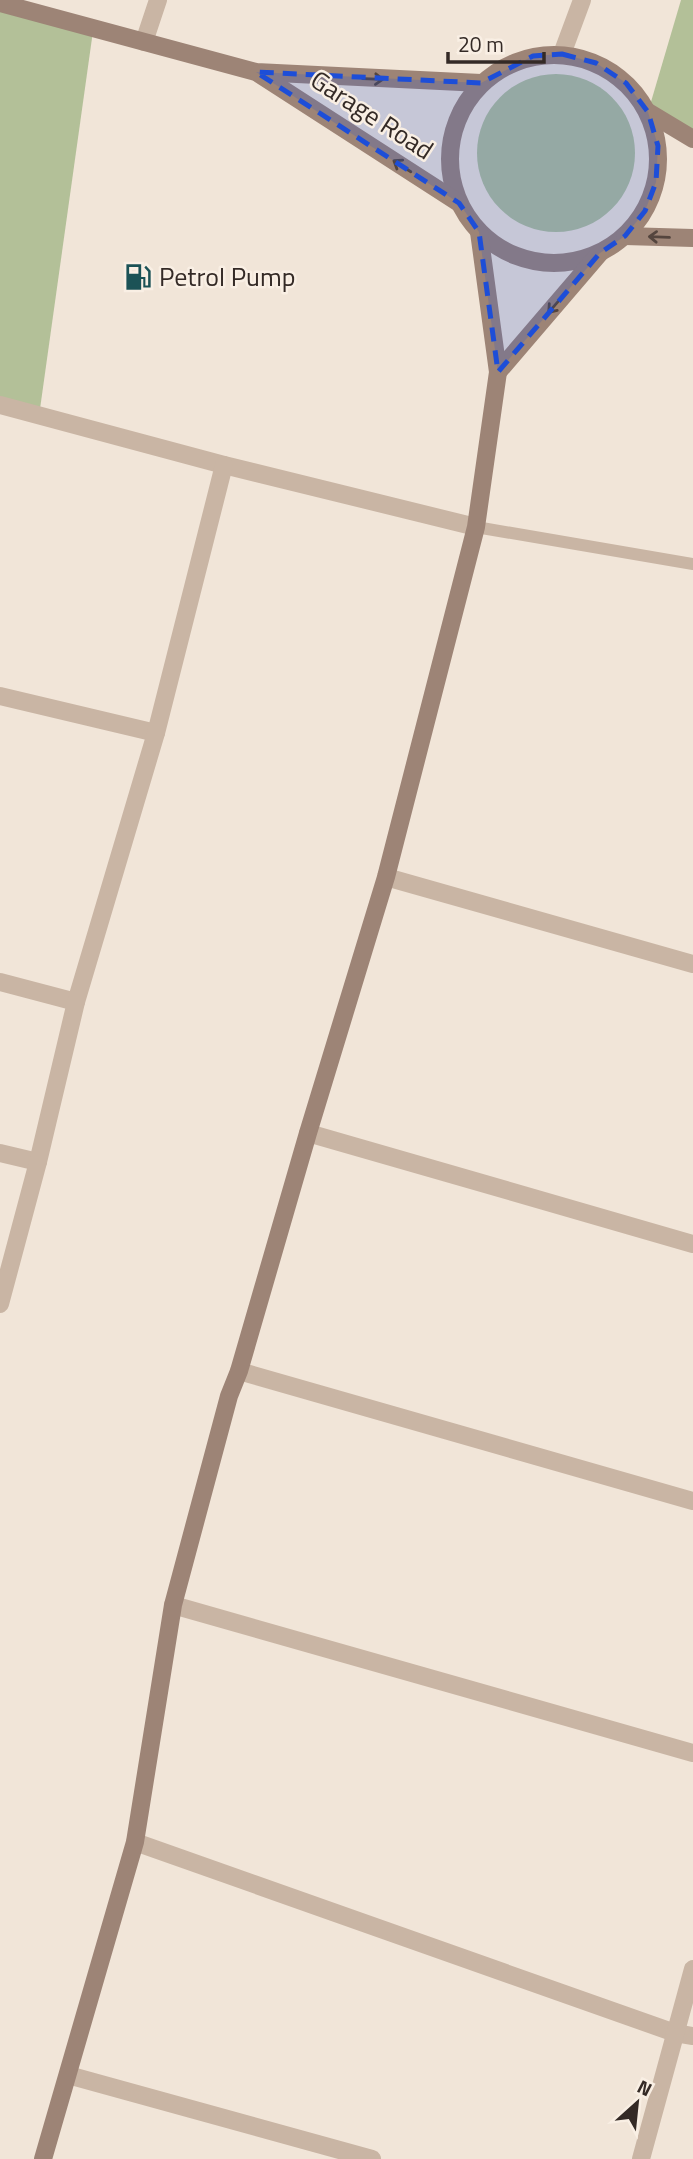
<svg xmlns="http://www.w3.org/2000/svg" width="693" height="2159" font-family="'Titillium Web',sans-serif">
<style>
.green{fill:#b3c098}
.lines{fill:none;stroke-linecap:round;stroke-linejoin:round}
.lane{stroke:#c9b5a4;stroke-width:12}
.street{stroke:#c9b5a4;stroke-width:18}
.secondary{stroke:#9d8476;stroke-width:18}
.oneway{stroke:#54453e}
.marked{fill:#1d4ed8;fill-opacity:0.2;stroke:#1d4ed8;stroke-width:5;stroke-dasharray:14 9;stroke-linejoin:round}
.labels{text-anchor:middle;stroke-width:5;stroke-linejoin:round;paint-order:stroke}
.street-label{font-size:26px;fill:#342a26;stroke:#f9efe4}
.poi-label{font-size:26px;fill:#342a26;stroke:#f9efe4;text-anchor:start}
</style>
<rect width="100%" height="100%" fill="#f1e5d8"/>
<g class="green">
<polygon points="681,0 693,0 693,136 648,112"/>
<polygon points="0,5 93,31 39,416 0,405"/>
<circle cx="556" cy="153" r="79"/>
</g>
<g class="lines">
<polyline class="lane" points="476,527 693,564"/>
<g class="street">
<polyline points="144,42 158,0"/>
<polyline points="562,54 582,0"/>
<polyline points="0,405 224,465 476,527"/>
<polyline points="0,696 156,733"/>
<polyline points="386,877 693,964"/>
<polyline points="0,982 76,1002"/>
<polyline points="308,1133 693,1244"/>
<polyline points="0,1153 38,1162"/>
<polyline points="0,1304 38,1162 76,1002 156,733 224,465"/>
<polyline points="239,1371 693,1501"/>
<polyline points="173,1605 693,1753"/>
<polyline points="135,1842 675,2033 693,2036"/>
<polyline points="68,2075 372,2159"/>
<polyline points="641,2159 693,1969"/>
</g>
<g class="secondary">
<polyline points="0,3 256,72 481,83"/>
<circle cx="554" cy="159" r="104"/>
<polyline points="259,74 459,203"/>
<polyline points="648,112 693,139"/>
<polyline points="625,236 693,238"/>
<polyline points="498,372 600,253"/>
<polyline points="43,2159 135,1842 173,1605 229,1396 239,1371 308,1133 386,877 476,527 498,372 479,232"/>
</g>
</g>
<defs><path id="oneway-shaft" d="M-6 0H5M1.5-3L5.5 0L1.5 3" fill="none" stroke-width="1.6" stroke-linecap="round" stroke-linejoin="round" transform="scale(1.75)"/></defs>
<g class="oneway">
<use href="#oneway-shaft" transform="translate(373 79) rotate(2)"/>
<use href="#oneway-shaft" transform="translate(402 166) rotate(-147)"/>
<use href="#oneway-shaft" transform="translate(659 237) rotate(-178)"/>
<use href="#oneway-shaft" transform="translate(555 305) rotate(131)"/>
</g>
<path class="marked" d="M 562,54 L 596,63 L 626,83 L 648,112 L 658,146 L 656,182 L 645,211 L 625,236 L 600,253 L 498,372 L 479,232 L 459,203 L 256,72 L 481,83 L 533,56 Z"/>
<defs>
<symbol id="fuel-bare" viewBox="-9 -9 18 18"><path d="M-5.5-6h7V0h2V4h1.3V-2.5L3-4.5l.8-.8L6-3V5H2.5V1h-1V6h-7ZM-4.2-4.7v3.2H.2V-4.7Z" fill="#1b5256" stroke="#f9efe4" stroke-width="2.5" paint-order="stroke"/></symbol>
</defs>
<g fill-rule="evenodd">
<use href="#fuel-bare" x="119" y="258" width="38" height="38"/>
</g>
<g class="labels">
<g class="street-label">
<text transform="translate(372 115) rotate(33)" y="9">Garage Road</text>
</g>
<g class="poi-label">
<text x="159" y="286">Petrol Pump</text>
</g>
</g>
<g transform="translate(637 2103) rotate(27)" stroke="#f9efe4" stroke-width="5" paint-order="stroke">
<path d="M0-5L12 26L0 18L-12 26Z" fill="#342a26"/>
<text y="-10" font-size="19" font-weight="bold" text-anchor="middle" fill="#342a26">N</text>
</g>
<path d="M448 52v10h96v-10" fill="none" stroke="#342a26" stroke-width="3.5"/>
<text x="458" y="52" font-size="21" fill="#342a26" stroke="#f9efe4" stroke-width="5" paint-order="stroke">20 m</text>
</svg>
